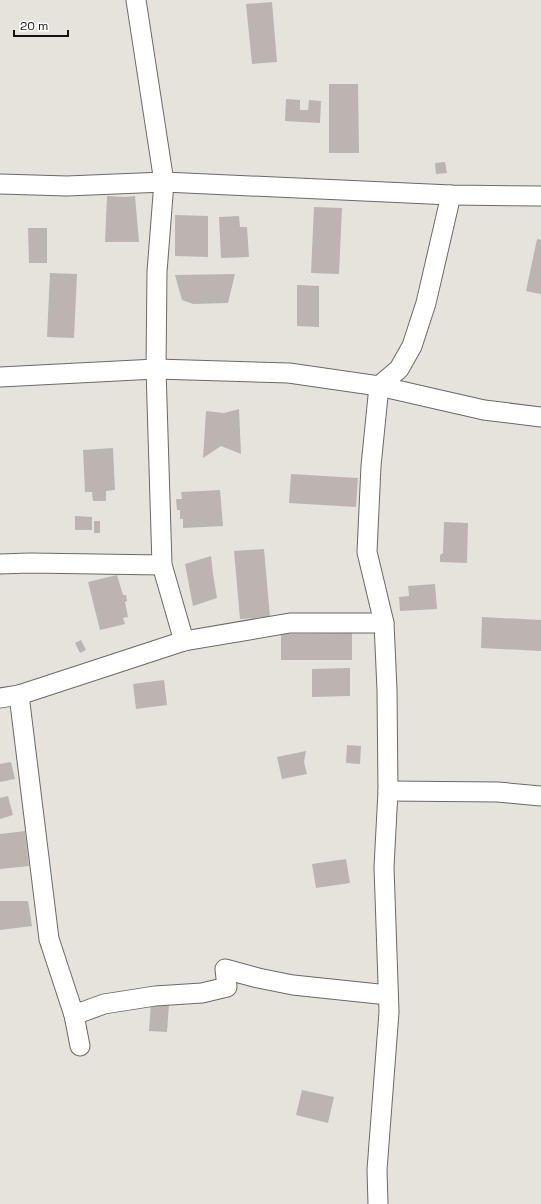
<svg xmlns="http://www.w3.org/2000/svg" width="541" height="1204" font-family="'Space Grotesk',sans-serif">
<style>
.building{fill:#bbb4b0}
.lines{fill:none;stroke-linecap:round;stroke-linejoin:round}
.minor-casing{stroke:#6b6963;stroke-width:21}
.minor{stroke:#fff;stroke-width:19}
</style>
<rect width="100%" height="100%" fill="#e6e3dd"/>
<g class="building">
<polygon points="272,2 277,62 252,64 246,4"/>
<polygon points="329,84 358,84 359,153 329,153"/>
<polygon points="286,99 300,100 300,110 308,110 309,100 321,101 320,123 285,121"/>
<polygon points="445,162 447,173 436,174 435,163"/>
<polygon points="107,196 125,197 135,196 139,242 105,242"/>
<polygon points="314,207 342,208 339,274 311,273"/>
<polygon points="175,215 208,216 208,257 175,256"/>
<polygon points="239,216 240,227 247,227 249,257 221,258 219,217"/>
<polygon points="28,228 47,228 47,263 29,263"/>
<polygon points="537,239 541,240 541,294 526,291"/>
<polygon points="50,273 77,274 74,338 47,337"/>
<polygon points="235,274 228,303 193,304 182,300 175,275"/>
<polygon points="297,285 319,286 319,327 297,326"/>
<polygon points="239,409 241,454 221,446 203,458 206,411 224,413"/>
<polygon points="113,448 115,490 106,491 106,501 93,501 92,492 85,492 83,450"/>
<polygon points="291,474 358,478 356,507 289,503"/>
<polygon points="220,490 223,526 183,528 183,519 180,519 180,510 177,510 176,499 182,499 181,492"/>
<polygon points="75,516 92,517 92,530 75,530"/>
<rect x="94" y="521" width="6" height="12"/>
<polygon points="444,522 468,523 467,563 440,562 440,555 443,553"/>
<polygon points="264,549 270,617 240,619 234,551"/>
<polygon points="211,556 213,574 217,598 193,606 185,564"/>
<polygon points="117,575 123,595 126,595 127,601 125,602 128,617 123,618 125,624 100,630 88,582"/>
<polygon points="435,584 437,609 400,611 399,597 409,596 408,586"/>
<polygon points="482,617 541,620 541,651 481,648"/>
<polygon points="352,633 352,660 281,660 281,634"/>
<polygon points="81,640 86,650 80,653 75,643"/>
<polygon points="350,668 350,696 312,697 312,669"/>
<polygon points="164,680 167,705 136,709 133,684"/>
<polygon points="347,745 361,746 360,764 346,763"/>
<polygon points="306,751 304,762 307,774 282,779 277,757"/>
<polygon points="11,762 15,779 0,782 0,764"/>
<polygon points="8,796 13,815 0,819 0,798"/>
<polygon points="25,831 29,866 0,869 0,834"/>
<polygon points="346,859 350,883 316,888 312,864"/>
<polygon points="0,901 28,901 32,926 0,930"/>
<polygon points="151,1003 169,1004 167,1032 149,1031"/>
<polygon points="302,1090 334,1097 328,1123 296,1115"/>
</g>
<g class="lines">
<defs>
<g id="minor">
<polyline points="136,0 164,182 157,272 156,369 162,565 184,641"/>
<polyline points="0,184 67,186 164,182 451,195 541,196"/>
<polyline points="0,377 156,369 289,373 379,386 399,369 412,346 426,303 451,195"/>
<polyline points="0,564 30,563 162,565"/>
<polyline points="19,695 49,939 74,1015 80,1046"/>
<polyline points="0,698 19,695 184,641 290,623 384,623"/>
<polyline points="388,791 498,792 541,796"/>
<polyline points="74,1015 104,1004 155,996 202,993 227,987 225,969 258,978 293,985 388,995"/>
<polyline points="378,1204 377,1170 389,1012 384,867 388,791 387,690 384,623 367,552 371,466 379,386 484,410 541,417"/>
</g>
</defs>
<use href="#minor" class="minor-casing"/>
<use href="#minor" class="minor"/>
</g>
<path d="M14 30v6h54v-6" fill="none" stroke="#131210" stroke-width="2"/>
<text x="20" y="30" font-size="12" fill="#131210" stroke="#ffffff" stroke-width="3" paint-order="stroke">20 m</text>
</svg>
